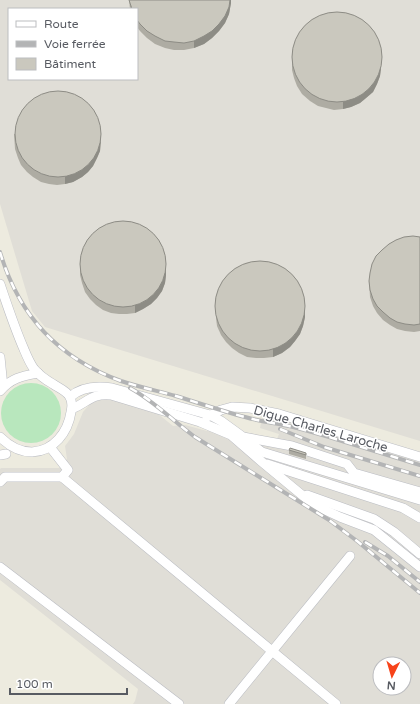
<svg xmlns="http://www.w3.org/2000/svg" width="420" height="704" font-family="'Varela Round',sans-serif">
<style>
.industrial{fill:#e0ded7;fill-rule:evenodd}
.green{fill:#b8e7bd}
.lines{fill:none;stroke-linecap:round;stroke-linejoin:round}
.minor-casing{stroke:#babcc2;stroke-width:10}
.minor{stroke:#fff;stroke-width:9}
.rail-casing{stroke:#b3b4b5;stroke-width:4}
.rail{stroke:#fff;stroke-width:2.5;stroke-dasharray:8;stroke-linecap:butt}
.wall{fill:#aeaca3}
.shaded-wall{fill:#8d8c85}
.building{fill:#cac8be;stroke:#8d8c85}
.labels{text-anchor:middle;stroke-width:3;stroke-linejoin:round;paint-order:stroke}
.street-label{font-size:13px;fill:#585b62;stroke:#fff}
</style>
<rect width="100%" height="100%" fill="#edebdf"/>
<g class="industrial">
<path d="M 0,0 L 420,0 L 420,441 L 45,327 L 32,311 L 0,204 ZM 9,9 L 137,9 L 137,79 L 9,79 Z"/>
<path d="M 104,399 L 115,400 L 157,413 L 173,426 L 185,425 L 207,431 L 221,418 L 239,431 L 277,439 L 279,434 L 260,428 L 262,418 L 290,422 L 420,462 L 420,704 L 133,704 L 135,701 L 138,689 L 0,580 L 0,469 L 1,468 L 59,468 L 67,459 L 65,446 L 74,434 L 83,412 L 90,404 L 97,401 ZM 380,664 L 404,664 L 404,688 L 380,688 Z"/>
</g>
<circle class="green" cx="31" cy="413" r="30"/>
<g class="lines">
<defs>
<g id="minor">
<path d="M 0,284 C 7,305 14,326 23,347 C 26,354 29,362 34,369 C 39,375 46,380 53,384 C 59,388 67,391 70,397 C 72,401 72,408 71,412 C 68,432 54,451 32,452 C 19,452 9,446 0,437"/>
<polyline points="0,357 3,387"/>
<path d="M 0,391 C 11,378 22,376 38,373"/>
<path d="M 70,397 C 81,387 98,386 112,388 L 210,415 L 221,421 L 243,437 L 292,446 L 347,464 L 354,473 L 420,492"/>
<path d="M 72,409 C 88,402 92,393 111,395 L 200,422 L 231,435 L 262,462 L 314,505 L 340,517 L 374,530 L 420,567"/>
<polyline points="207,417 221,410 232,407 250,408 279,414 420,457"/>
<polyline points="245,439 262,452 420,500"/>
<polyline points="0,455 6,454"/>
<polyline points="267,464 403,508 420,518"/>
<polyline points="62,477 336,704"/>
<polyline points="0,482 5,477 62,477 68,470 50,447"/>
<polyline points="307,495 374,519 394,532 420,554"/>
<polyline points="0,567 179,704"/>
<polyline points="229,704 350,556"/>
</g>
</defs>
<use href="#minor" class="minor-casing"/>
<use href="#minor" class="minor"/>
<defs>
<g id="rail">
<path d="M 0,252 C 19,316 58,358 121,381 C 139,387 158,391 176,396 C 199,403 222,411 245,417 C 261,422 277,423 293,427 C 309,431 326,436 342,441 C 368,449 394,457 420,465"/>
<path d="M 130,388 C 154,401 173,421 195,437 L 329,520 L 357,541 L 420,593"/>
<polyline points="280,429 324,447 420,476"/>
<polyline points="365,542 388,556 420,582"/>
</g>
</defs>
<use href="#rail" class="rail-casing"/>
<use href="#rail" class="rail"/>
</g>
<g class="wall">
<polygon points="129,0 231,0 231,3 229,14 225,23 219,31 212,38 204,44 194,48 184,50 174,50 165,48 155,44 147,38 140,31 137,27 137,9 130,9"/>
<polygon points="292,54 381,68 380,76 377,84 373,92 366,98 360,103 351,107 343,109 334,110 318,106 310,101 302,94 297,86 294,78 292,70"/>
<polygon points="14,134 101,142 100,151 97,158 93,166 88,172 82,177 73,182 65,184 57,185 49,184 41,182 33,177 27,172 21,165 18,158 15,149"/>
<polygon points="420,237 420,331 414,332 405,331 397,329 390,325 383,320 377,313 373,306 370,297 369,281"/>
<polygon points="80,260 166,275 165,283 162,291 157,298 151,304 143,309 135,313 127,314 119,314 111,313 103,310 96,305 90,299 85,292 82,283 80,275"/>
<polygon points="216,302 305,317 303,326 300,334 295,341 290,347 282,353 273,357 264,358 256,358 247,357 239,353 232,348 226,342 221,335 217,326 216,318"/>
<polygon points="289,450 306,453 306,459 289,454"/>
</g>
<g class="shaded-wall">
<polygon points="230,0 231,0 231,3 229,14 225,23 219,31 212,38 204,44 194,48 194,41"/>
<polygon points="381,60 381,68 380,76 377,84 373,92 366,98 360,103 351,107 343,109 343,102"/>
<polygon points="101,135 100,151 97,158 93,166 88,172 82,177 73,182 65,184 65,177"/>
<polygon points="166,268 166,275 165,283 162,291 157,298 151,304 143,309 135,313 135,305"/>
<polygon points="305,310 305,317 303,326 300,334 295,341 290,347 282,353 273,357 273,349"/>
</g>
<g class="building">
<polygon points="129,0 230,0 229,7 225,16 219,24 212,31 204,36 194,41 184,43 174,42 165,41 155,36 147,31 140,24 137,20 137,9 132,9"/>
<circle cx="337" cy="57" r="45"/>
<circle cx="58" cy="134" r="43"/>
<circle cx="123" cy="264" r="43"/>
<polygon points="413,236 420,237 420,324 414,325 405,324 397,322 390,318 383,312 377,306 373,299 370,290 369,281 370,273 372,264 376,256 382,250 389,244 396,240 404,237"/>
<circle cx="260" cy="306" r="45"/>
<polygon points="290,448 306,453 306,455 289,450"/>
</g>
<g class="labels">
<g class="street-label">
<text transform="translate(321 428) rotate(16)" y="5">Digue Charles Laroche</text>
</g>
</g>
<rect x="8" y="8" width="130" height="72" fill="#ffffff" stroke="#bcbdc0"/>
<rect x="16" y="21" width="20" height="6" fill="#ffffff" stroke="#bcbdc0"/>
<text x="44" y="28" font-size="12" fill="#585b62">Route</text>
<rect x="16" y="41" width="20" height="6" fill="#b3b4b5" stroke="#bcbdc0"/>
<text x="44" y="48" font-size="12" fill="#585b62">Voie ferrée</text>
<rect x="16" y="58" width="20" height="12" fill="#cac8be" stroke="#bcbdc0"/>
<text x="44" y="68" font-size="12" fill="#585b62">Bâtiment</text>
<g transform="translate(392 676) rotate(185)"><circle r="19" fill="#ffffff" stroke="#bcbdc0"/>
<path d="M0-3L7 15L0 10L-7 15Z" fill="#f7431a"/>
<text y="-6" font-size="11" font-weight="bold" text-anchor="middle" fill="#585b62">N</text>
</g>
<path d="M10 688v6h117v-6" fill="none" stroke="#585b62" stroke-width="2"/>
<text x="16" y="688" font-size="12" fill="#585b62" stroke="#ffffff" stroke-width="3" paint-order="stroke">100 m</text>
</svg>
